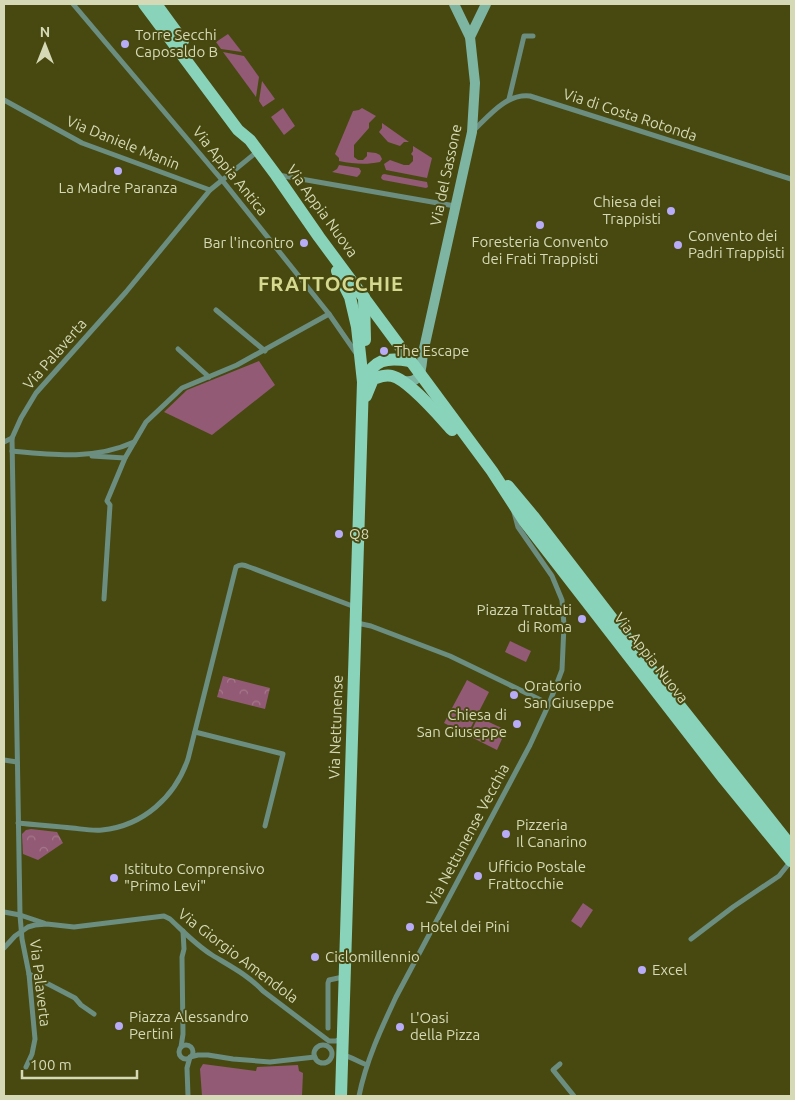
<svg xmlns="http://www.w3.org/2000/svg" width="795" height="1100" font-family="Ubuntu,sans-serif">
<style>
.grass{fill:#925a74}
.park{fill:url(#park-crowns)}
.lines{fill:none;stroke-linecap:round;stroke-linejoin:round}
.street{stroke:#6b8e81;stroke-width:5}
.secondary{stroke:#7db5a2;stroke-width:10}
.primary{stroke:#8ad3bb;stroke-width:12}
.poi-dot{fill:#b8abf7;stroke:#474910;stroke-width:2}
.labels{text-anchor:middle;stroke-width:4;stroke-linejoin:round;paint-order:stroke}
.poi-label{font-size:15px;fill:#d5d9b5;stroke:#474910;text-anchor:start}
.street-label{font-size:15px;fill:#d5d9b5;stroke:#474910}
.district-label{font-size:20px;font-weight:bold;letter-spacing:1px;fill:#d4d98f;stroke:#474910}
</style>
<defs>
<pattern id="park-crowns" width="20" height="18" patternUnits="userSpaceOnUse" patternTransform="scale(1.25)"><rect width="20" height="18" fill="#925a74"/><path d="M2 6a3 3 0 1 1 6 0M12 15a3 3 0 1 1 6 0" fill="none" stroke="#a5798b"/></pattern>
</defs>
<rect width="100%" height="100%" fill="#474910"/>
<g class="grass">
<polygon points="228,34 242,52 221,49 216,42"/>
<polygon points="223,52 244,56 259,77 256,97"/>
<polygon points="262,81 275,99 263,107 259,101"/>
<polygon points="283,108 295,126 284,135 271,117"/>
<path d="M 362,108 L 376,116 L 369,123 L 369,128 L 354,145 L 354,157 L 358,160 L 363,160 L 367,156 L 367,152 L 376,153 L 380,155 L 382,159 L 380,162 C 366,165 354,164 339,161 L 339,158 L 335,154 L 353,111 L 359,110 Z"/>
<polygon points="382,123 409,142 404,142 400,146 388,142 379,132 382,128"/>
<polygon points="413,146 432,158 427,178 386,170 384,164 390,160 404,165 409,165 413,161 413,156 411,154 413,151"/>
<polygon points="339,165 359,168 361,171 360,174 357,177 332,172 337,169"/>
<polygon points="384,174 427,182 428,187 426,188 383,180 381,178 382,175"/>
<polygon points="259,361 275,385 212,435 164,412 187,390"/>
<polygon points="510,641 531,651 526,662 505,652"/>
<polygon points="467,680 489,692 467,735 444,723"/>
<polygon points="478,717 506,730 497,750 469,736"/>
<polygon points="583,903 593,910 581,928 571,921"/>
<polygon points="203,1064 256,1071 257,1067 298,1065 299,1071 303,1073 302,1096 202,1096 200,1069"/>
</g>
<g class="park">
<polygon points="223,676 270,688 265,709 217,697"/>
<polygon points="31,829 57,832 63,843 38,860 23,854 22,834 26,830"/>
</g>
<g class="lines">
<g class="street">
<polyline points="73,4 222,180 329,314 356,353"/>
<polyline points="509,99 524,36 533,36"/>
<polyline points="4,100 82,143 210,190"/>
<path d="M 472,132 C 488,117 506,93 530,96 L 791,179"/>
<polyline points="278,175 455,206"/>
<polyline points="216,310 265,351"/>
<polyline points="178,349 209,377"/>
<polyline points="4,442 12,438"/>
<path d="M 12,451 C 53,455 95,460 134,442"/>
<polyline points="92,456 125,458"/>
<polyline points="104,599 110,505 107,501 125,458 146,422 182,388 237,365 329,314"/>
<polyline points="357,623 371,626 450,656 549,704"/>
<polyline points="195,732 283,754 265,826"/>
<polyline points="4,760 17,762"/>
<path d="M 18,823 C 36,825 54,826 72,828 C 82,829 92,831 102,830 C 143,826 175,797 188,759 L 236,567 C 241,563 246,566 252,568 L 355,607"/>
<polyline points="4,912 20,915 44,923"/>
<polyline points="691,939 733,907 779,876 791,861"/>
<path d="M 4,948 L 15,936 L 28,927 L 35,925 L 47,924 L 74,927 L 164,916 L 170,919 C 183,931 196,945 212,955 C 230,966 248,975 263,991 L 329,1041 L 336,1041 L 342,1038"/>
<polyline points="29,974 75,998 81,1005 94,1014"/>
<polyline points="328,1028 328,983 329,980 343,977"/>
<circle cx="323" cy="1054" r="9"/>
<circle cx="186" cy="1052" r="7"/>
<polyline points="181,1047 183,1034 182,957 184,949 183,931"/>
<path d="M 343,1055 C 352,1057 358,1062 367,1065"/>
<polyline points="560,1064 553,1070 574,1096"/>
<polyline points="26,1067 32,1054 35,1039 29,974 22,939 20,915 12,438 21,418 36,393 126,292 210,190 258,151"/>
<polyline points="188,1096 187,1068 190,1057 198,1055 208,1055 233,1059 270,1062 315,1057"/>
<path d="M 359,1096 C 366,1061 381,1029 396,997 L 530,745 L 549,704 L 562,670 L 564,625 L 562,600 L 552,576 L 518,527 L 514,512"/>
</g>
<g class="secondary">
<polyline points="454,4 470,37"/>
<path d="M 404,381 C 423,384 421,367 423,353 L 472,132 L 475,83 L 470,37 L 486,4"/>
</g>
<g class="primary">
<polyline points="144,4 238,130 250,140 276,175 319,237 492,471 525,522 724,779 791,861"/>
<polyline points="156,4 183,41"/>
<polyline points="337,271 350,297 357,327 363,382 341,1096"/>
<polyline points="364,297 365,340"/>
<path d="M 363,382 C 374,359 386,357 410,361"/>
<path d="M 366,396 L 373,379 C 379,377 385,374 392,376 C 409,380 439,416 452,430"/>
<polyline points="508,486 533,516 664,686 791,846"/>
</g>
</g>
<g class="poi-dot">
<circle cx="125" cy="44" r="5"/>
<circle cx="118" cy="171" r="5"/>
<circle cx="671" cy="211" r="5"/>
<circle cx="540" cy="225" r="5"/>
<circle cx="304" cy="243" r="5"/>
<circle cx="678" cy="245" r="5"/>
<circle cx="384" cy="351" r="5"/>
<circle cx="339" cy="534" r="5"/>
<circle cx="582" cy="619" r="5"/>
<circle cx="514" cy="695" r="5"/>
<circle cx="517" cy="724" r="5"/>
<circle cx="506" cy="834" r="5"/>
<circle cx="478" cy="876" r="5"/>
<circle cx="114" cy="878" r="5"/>
<circle cx="410" cy="927" r="5"/>
<circle cx="315" cy="957" r="5"/>
<circle cx="642" cy="970" r="5"/>
<circle cx="119" cy="1026" r="5"/>
<circle cx="400" cy="1027" r="5"/>
</g>
<g class="labels">
<g class="poi-label">
<text x="135" y="40">Torre Secchi<tspan x="135" dy="17">Caposaldo B</tspan></text>
<text x="118" y="193" text-anchor="middle">La Madre Paranza</text>
<text x="661" y="207" text-anchor="end">Chiesa dei<tspan x="661" dy="17">Trappisti</tspan></text>
<text x="688" y="241">Convento dei<tspan x="688" dy="17">Padri Trappisti</tspan></text>
<text x="540" y="247" text-anchor="middle">Foresteria Convento<tspan x="540" dy="17">dei Frati Trappisti</tspan></text>
<text x="294" y="248" text-anchor="end">Bar l'incontro</text>
<text x="394" y="356">The Escape</text>
<text x="349" y="539">Q8</text>
<text x="572" y="615" text-anchor="end">Piazza Trattati<tspan x="572" dy="17">di Roma</tspan></text>
<text x="524" y="691">Oratorio<tspan x="524" dy="17">San Giuseppe</tspan></text>
<text x="507" y="720" text-anchor="end">Chiesa di<tspan x="507" dy="17">San Giuseppe</tspan></text>
<text x="516" y="830">Pizzeria<tspan x="516" dy="17">Il Canarino</tspan></text>
<text x="488" y="872">Ufficio Postale<tspan x="488" dy="17">Frattocchie</tspan></text>
<text x="124" y="874">Istituto Comprensivo<tspan x="124" dy="17">"Primo Levi"</tspan></text>
<text x="420" y="932">Hotel dei Pini</text>
<text x="325" y="962">Ciclomillennio</text>
<text x="652" y="975">Excel</text>
<text x="129" y="1022">Piazza Alessandro<tspan x="129" dy="17">Pertini</tspan></text>
<text x="410" y="1023">L'Oasi<tspan x="410" dy="17">della Pizza</tspan></text>
</g>
<g class="street-label">
<text transform="translate(630 115) rotate(18)" y="5">Via di Costa Rotonda</text>
<text transform="translate(123 143) rotate(22)" y="5">Via Daniele Manin</text>
<text transform="translate(230 171) rotate(51)" y="5">Via Appia Antica</text>
<text transform="translate(446 175) rotate(-78)" y="5">Via del Sassone</text>
<text transform="translate(322 211) rotate(54)" y="5">Via Appia Nuova</text>
<text transform="translate(55 354) rotate(-49)" y="5">Via Palaverta</text>
<text transform="translate(651 658) rotate(52)" y="5">Via Appia Nuova</text>
<text transform="translate(336 727) rotate(-88)" y="5">Via Nettunense</text>
<text transform="translate(468 835) rotate(-62)" y="5">Via Nettunense Vecchia</text>
<text transform="translate(238 956) rotate(37)" y="5">Via Giorgio Amendola</text>
<text transform="translate(40 983) rotate(83)" y="5">Via Palaverta</text>
</g>
<g class="district-label">
<text x="331" y="291">FRATTOCCHIE</text>
</g>
</g>
<rect width="795" height="1100" fill="none" stroke="#d5d9b5" stroke-width="10"/>
<g transform="translate(45 45)" stroke="#474910" stroke-width="4" paint-order="stroke">
<path d="M0-4L9 19L0 12L-9 19Z" fill="#d5d9b5"/>
<text y="-8" font-size="14" font-weight="bold" text-anchor="middle" fill="#d5d9b5">N</text>
</g>
<path d="M22 1070v8h115v-8" fill="none" stroke="#d5d9b5" stroke-width="2.5"/>
<text x="30" y="1070" font-size="15" fill="#d5d9b5" stroke="#474910" stroke-width="4" paint-order="stroke">100 m</text>
</svg>
